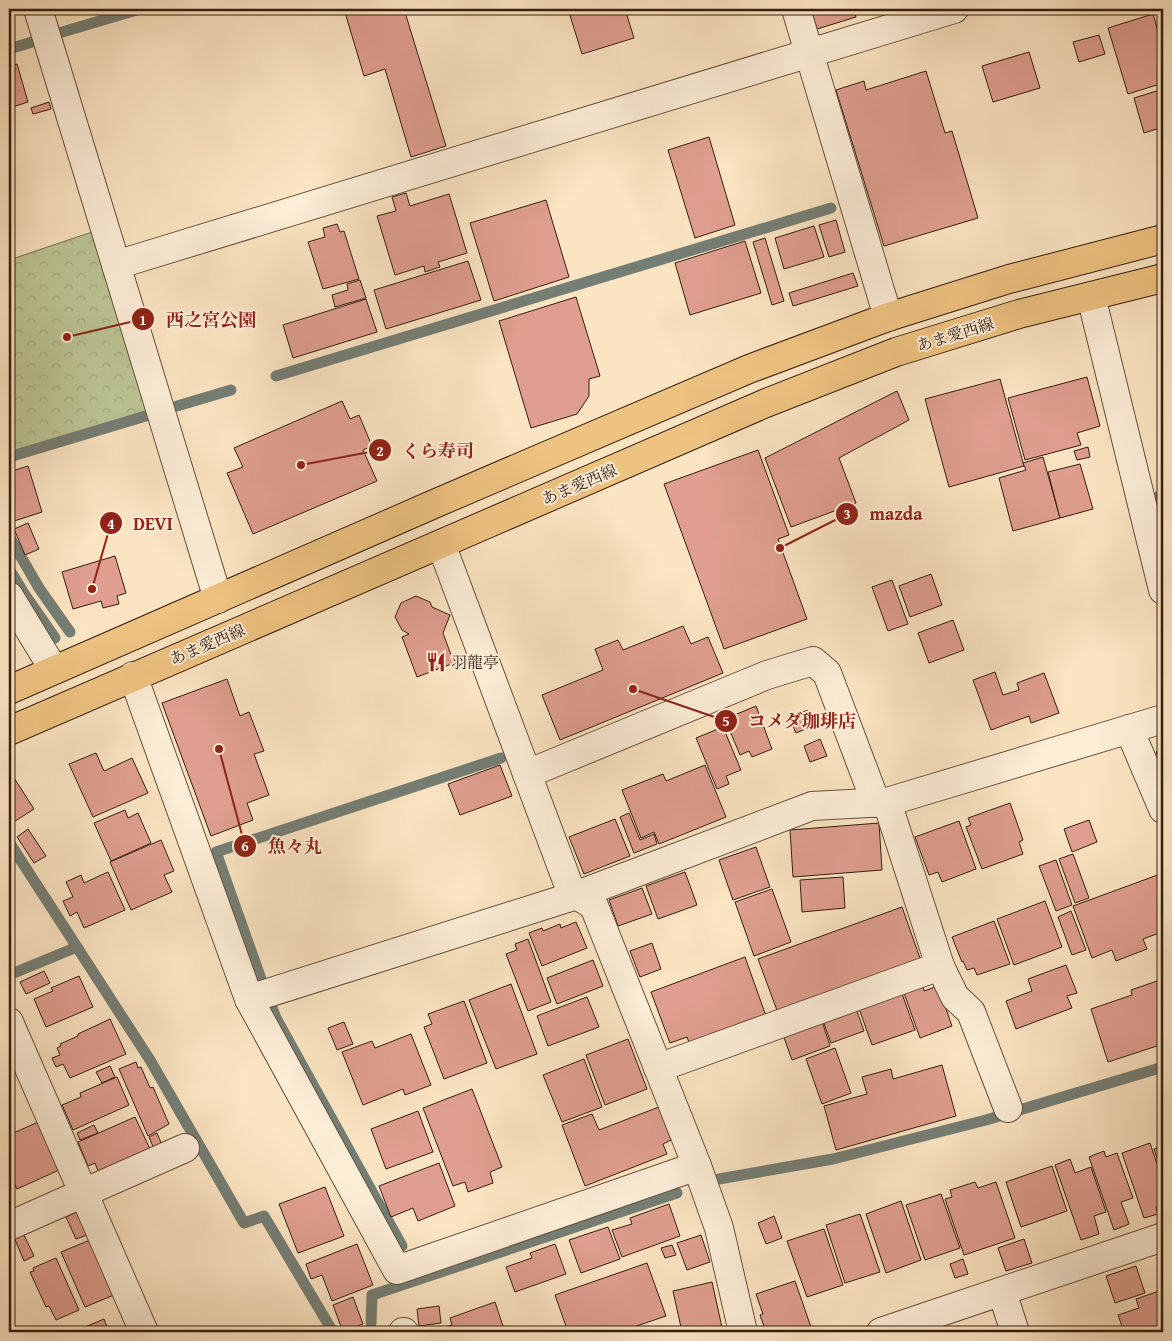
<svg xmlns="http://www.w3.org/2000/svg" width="1172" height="1341" font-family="'Gentium Book Plus','Noto Serif JP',serif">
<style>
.park{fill:url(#park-crowns);stroke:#787252}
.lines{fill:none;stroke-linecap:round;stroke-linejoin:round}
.stream{stroke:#757e75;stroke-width:11}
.building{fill:#df9e8f;stroke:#351e10}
.minor-casing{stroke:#66503c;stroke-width:30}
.primary-casing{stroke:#351e10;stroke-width:30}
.minor{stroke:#fcedd7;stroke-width:28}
.primary{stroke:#eec281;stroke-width:28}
.labels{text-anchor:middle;stroke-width:4;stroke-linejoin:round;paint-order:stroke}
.street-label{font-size:16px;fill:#351e10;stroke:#fcedd7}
.poi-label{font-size:16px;fill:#351e10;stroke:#fcedd7;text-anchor:start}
.leader{fill:none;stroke:#8f2418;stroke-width:2}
.callout-dot{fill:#8f2418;stroke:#fcedd7;stroke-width:2}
.mark-label{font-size:15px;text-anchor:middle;font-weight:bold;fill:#fff}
.callout-label{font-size:18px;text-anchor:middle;font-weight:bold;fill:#8f2418;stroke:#fcedd7;stroke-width:4;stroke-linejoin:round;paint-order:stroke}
</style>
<defs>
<pattern id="park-crowns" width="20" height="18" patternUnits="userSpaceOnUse" patternTransform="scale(1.25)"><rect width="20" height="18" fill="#bcc595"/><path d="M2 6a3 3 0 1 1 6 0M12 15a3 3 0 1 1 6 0" fill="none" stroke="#a2a97f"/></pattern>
</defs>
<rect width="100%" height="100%" fill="#fbe4c2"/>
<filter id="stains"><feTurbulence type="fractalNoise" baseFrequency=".004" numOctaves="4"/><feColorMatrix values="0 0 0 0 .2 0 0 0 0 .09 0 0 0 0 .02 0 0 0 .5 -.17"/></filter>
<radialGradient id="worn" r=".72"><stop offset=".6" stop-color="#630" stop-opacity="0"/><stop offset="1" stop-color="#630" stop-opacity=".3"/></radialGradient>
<polygon class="park" points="92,232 148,413 9,455 9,260"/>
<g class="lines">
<g class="stream">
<polyline points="59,33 140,9"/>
<polyline points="9,49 32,42"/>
<polyline points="276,376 831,208"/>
<polyline points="177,406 231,390"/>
<polyline points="9,457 149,415"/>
<polyline points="1158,497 1163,496"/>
<polyline points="9,536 39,588 70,632"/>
<polyline points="9,569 25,595 55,638"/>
<polyline points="9,842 150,1060 244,1223 264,1216 333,1332"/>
<polyline points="9,975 77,947"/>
<polyline points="261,979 216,852 501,758"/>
<polyline points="271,1005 276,1018 402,1246"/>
<polyline points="719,1179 833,1159 986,1120 1163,1067"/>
<polyline points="371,1323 372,1295 677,1193"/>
</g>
</g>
<g class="building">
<polygon points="344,9 404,9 446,146 411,157 385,69 364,76"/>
<polygon points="568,9 625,9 634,38 582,54"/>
<polygon points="811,9 854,9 856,17 817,29"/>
<polygon points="1153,14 1163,49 1163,83 1128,94 1108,28"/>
<polygon points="1099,35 1105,54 1079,62 1073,42"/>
<polygon points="1029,52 1040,88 993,102 982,66"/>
<polygon points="17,64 28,102 9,108 9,66"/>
<polygon points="926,71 945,133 952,131 978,218 884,246 836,90 864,81 866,90"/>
<polygon points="1163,89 1163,127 1144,133 1134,98"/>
<polygon points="49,102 51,109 33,114 31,108"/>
<polygon points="709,137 735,225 695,238 668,150"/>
<polygon points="406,193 410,206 449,194 467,253 438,262 440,267 425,272 424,266 395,275 377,216 396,211 392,197"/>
<polygon points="546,200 569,277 494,301 470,223"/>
<polygon points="836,220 845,252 829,257 819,225"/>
<polygon points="337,224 340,232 344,231 359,279 323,289 308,242 325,237 323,228"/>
<polygon points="814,226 824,257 784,269 775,238"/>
<polygon points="765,238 784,301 772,305 753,242"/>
<polygon points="745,241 761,293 690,315 675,263"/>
<polygon points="468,261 481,300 386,329 374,290"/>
<polygon points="853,273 858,286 793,306 789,293"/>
<polygon points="360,280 366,298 335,307 332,295 348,290 347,284"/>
<polygon points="576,297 600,376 589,379 589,396 577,414 531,428 499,321"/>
<polygon points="366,299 377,332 293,358 283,325"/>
<polygon points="1087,377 1100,426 1077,433 1081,445 1025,460 1008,398"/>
<polygon points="1000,379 1024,466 949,487 925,399"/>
<polygon points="897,391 909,420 839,458 856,503 791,527 765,458"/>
<polygon points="342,401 350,419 359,415 372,446 363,450 377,481 253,534 227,473 243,467 234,448"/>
<polygon points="1088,447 1090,457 1077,460 1074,451"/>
<polygon points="758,450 789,535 778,539 807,619 724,649 664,484"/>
<polygon points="1043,457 1060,518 1013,531 999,478 1026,470 1023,463"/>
<polygon points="1080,464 1093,509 1060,518 1048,472"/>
<polygon points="28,466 42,512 11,522 9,514 9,472"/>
<polygon points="28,523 39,549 25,555 14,529"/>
<polygon points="115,556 126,593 117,596 119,604 103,608 101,601 73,609 62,572"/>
<polygon points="931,574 942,605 910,617 899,586"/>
<polygon points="892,580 908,624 888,631 872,587"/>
<polygon points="416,596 430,602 432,607 450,615 443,633 454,663 417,677 402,637 409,634 402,630 395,617 401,603"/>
<polygon points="953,620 964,650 929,663 918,633"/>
<polygon points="683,626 691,644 708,637 723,673 560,740 542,695 603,670 595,649 618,640 623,650"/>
<polygon points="995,672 1003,695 1019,690 1017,683 1044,673 1059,713 1031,723 1029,716 991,730 973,680"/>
<polygon points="227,679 240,716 249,712 264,751 254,754 269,795 247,803 253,820 211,836 162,703"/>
<polygon points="756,706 772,749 752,757 749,751 740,755 725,719"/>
<polygon points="808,710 815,725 796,733 789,717"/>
<polygon points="723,727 741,770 726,776 729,784 717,789 696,738"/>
<polygon points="820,739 827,756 810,762 804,746"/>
<polygon points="1163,749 1163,769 1156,752"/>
<polygon points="96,753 104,771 132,758 148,793 93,817 69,764"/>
<polygon points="500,765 512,796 460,815 448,784"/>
<polygon points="705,765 726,817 659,844 654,832 641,838 622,790 663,774 666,781"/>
<polygon points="9,770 34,809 9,825"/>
<polygon points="1010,803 1023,840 1019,842 1023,854 982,869 966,827 971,825 968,818"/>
<polygon points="125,810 128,818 138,813 151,843 111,861 94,823"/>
<polygon points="629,813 640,840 654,834 657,844 634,853 620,817"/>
<polygon points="615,819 630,856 584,874 569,837"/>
<polygon points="1089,820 1097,842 1072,852 1064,829"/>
<polygon points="959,821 976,869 942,882 938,872 929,875 915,837"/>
<polygon points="879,823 882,870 793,877 790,830"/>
<polygon points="28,829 46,856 34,863 17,837"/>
<polygon points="161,840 174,871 164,875 172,892 131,910 110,862"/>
<polygon points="756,847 770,887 733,900 719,860"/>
<polygon points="1073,854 1089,898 1075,903 1059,859"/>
<polygon points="1056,860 1072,905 1056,911 1039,866"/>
<polygon points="108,872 125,910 84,928 77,912 70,916 63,901 73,897 66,882 81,875 84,883"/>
<polygon points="685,872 697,905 658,919 646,886"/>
<polygon points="1163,873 1163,939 1161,940 1159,933 1143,939 1147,949 1116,961 1112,950 1092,958 1073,906"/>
<polygon points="843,877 845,908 802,912 800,880"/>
<polygon points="642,888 652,914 618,926 609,900"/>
<polygon points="772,889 791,942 754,956 735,902"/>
<polygon points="1045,901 1062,947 1014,965 997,919"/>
<polygon points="902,907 921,961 778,1013 758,959"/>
<polygon points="1071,911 1086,950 1072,955 1058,917"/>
<polygon points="994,921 1010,964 977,975 974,968 967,970 963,961 962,962 952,937"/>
<polygon points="576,922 587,948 542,966 529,933 542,928 543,931 560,924 561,928"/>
<polygon points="528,939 551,1002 528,1011 506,954 517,950 515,944"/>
<polygon points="652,943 661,969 640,977 630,951"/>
<polygon points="745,957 766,1016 690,1045 687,1037 670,1043 651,992"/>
<polygon points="593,960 603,986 557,1004 547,978"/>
<polygon points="1066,965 1077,993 1067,996 1072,1008 1016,1029 1006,1001 1032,991 1028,979"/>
<polygon points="44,971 50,983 26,994 20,982"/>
<polygon points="79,976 93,1007 46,1027 34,999 53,991 51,988"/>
<polygon points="1157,981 1159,986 1163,985 1163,1044 1108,1062 1091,1009 1132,995 1131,990"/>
<polygon points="511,984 537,1054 496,1069 469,1000"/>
<polygon points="923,986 924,991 938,986 952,1026 920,1038 904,993"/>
<polygon points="900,988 915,1030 872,1045 857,1003"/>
<polygon points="587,997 599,1027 548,1046 537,1016"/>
<polygon points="464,1001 487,1063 444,1079 424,1027 432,1024 428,1014"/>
<polygon points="855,1006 864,1031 831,1043 822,1018"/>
<polygon points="821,1018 830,1046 792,1060 782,1032"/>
<polygon points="110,1019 126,1054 70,1078 63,1064 56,1067 52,1058 60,1055 57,1048 61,1046 60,1044 78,1036 78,1034"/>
<polygon points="344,1022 353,1044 337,1050 328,1028"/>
<polygon points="411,1034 431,1085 405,1095 403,1089 363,1105 342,1052 372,1041 375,1048"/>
<polygon points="628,1039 647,1089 605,1105 586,1055"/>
<polygon points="835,1048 851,1093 822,1104 806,1059"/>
<polygon points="584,1059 602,1107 562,1122 543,1075"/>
<polygon points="136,1062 138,1068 141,1067 150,1088 153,1087 169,1124 148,1136 119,1069"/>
<polygon points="942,1065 956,1116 836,1150 824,1106 867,1094 862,1077 891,1069 893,1079"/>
<polygon points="110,1066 115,1077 102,1083 96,1072"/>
<polygon points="117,1077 129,1105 73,1130 62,1105 81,1097 80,1093"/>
<polygon points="472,1089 502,1167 490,1172 493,1183 468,1192 465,1182 453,1186 423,1108"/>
<polygon points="659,1107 671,1140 663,1144 667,1154 585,1186 562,1125 592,1114 599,1130"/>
<polygon points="418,1111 433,1152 386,1169 371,1129"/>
<polygon points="135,1117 150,1149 98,1171 95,1163 88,1166 78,1142"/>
<polygon points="38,1122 59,1170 17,1189 9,1171 9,1135"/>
<polygon points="94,1125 98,1133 80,1140 77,1133"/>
<polygon points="157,1133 162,1145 154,1149 149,1137"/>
<polygon points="1150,1143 1163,1182 1163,1205 1156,1207 1158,1214 1144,1218 1122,1153"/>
<polygon points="1163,1146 1163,1177 1154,1149"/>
<polygon points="1104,1151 1106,1157 1117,1153 1133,1198 1121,1202 1129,1224 1114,1230 1089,1157"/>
<polygon points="1070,1159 1075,1173 1091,1167 1106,1212 1094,1216 1099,1234 1081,1240 1055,1165"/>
<polygon points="439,1163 455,1206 418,1221 413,1208 391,1217 379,1186"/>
<polygon points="1052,1166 1067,1211 1021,1227 1006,1182"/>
<polygon points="975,1182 978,1188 996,1182 1015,1238 964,1255 945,1199 952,1197 950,1190"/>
<polygon points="325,1187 344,1236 298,1253 279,1204"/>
<polygon points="941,1194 960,1248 925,1260 906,1205"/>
<polygon points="901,1201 921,1260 886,1273 866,1214"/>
<polygon points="669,1204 680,1236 622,1257 612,1230 632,1224 630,1218"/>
<polygon points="77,1212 87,1235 76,1239 66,1217"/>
<polygon points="860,1214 880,1272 845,1283 826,1225"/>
<polygon points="774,1216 782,1238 766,1244 758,1223"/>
<polygon points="608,1227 620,1259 581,1273 569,1240"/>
<polygon points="824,1229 843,1285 807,1297 787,1241"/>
<polygon points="23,1233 34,1256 24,1261 14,1237"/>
<polygon points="701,1235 710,1262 687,1270 677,1243"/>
<polygon points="1024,1239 1032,1263 1006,1271 998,1248"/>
<polygon points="90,1240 114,1295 85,1307 61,1252"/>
<polygon points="357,1244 373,1285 332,1301 322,1275 311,1279 306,1264"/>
<polygon points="555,1244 566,1274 515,1292 506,1267 532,1258 530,1253"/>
<polygon points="672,1245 676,1255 665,1258 661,1248"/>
<polygon points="56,1258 79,1310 56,1320 49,1306 46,1307 30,1272 34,1271 33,1268"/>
<polygon points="963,1259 968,1274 955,1278 950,1264"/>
<polygon points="647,1263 666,1316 619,1332 568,1332 555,1295"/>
<polygon points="1136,1266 1145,1293 1115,1303 1106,1276"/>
<polygon points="795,1281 812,1330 806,1332 766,1332 760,1315 763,1314 756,1294"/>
<polygon points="712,1282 723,1332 682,1332 673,1291"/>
<polygon points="1162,1290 1163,1332 1124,1332 1118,1315 1139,1308 1136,1299"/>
<polygon points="353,1297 363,1324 343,1332 333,1305"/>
<polygon points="495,1302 505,1332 443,1332 442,1328 452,1325 450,1318"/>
<polygon points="439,1306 441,1323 419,1326 417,1309"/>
<polygon points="104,1319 109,1332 83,1332 86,1331 85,1327"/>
</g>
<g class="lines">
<defs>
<g id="minor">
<polyline points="38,9 218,599"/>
<polyline points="796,9 888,317"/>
<polyline points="116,265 954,9"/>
<polyline points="1091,296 1163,590"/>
<polyline points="441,544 569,886 577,895 594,906 697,1166 719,1228 743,1332"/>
<polyline points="9,596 54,670"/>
<polyline points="133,676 249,999 397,1270 697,1166"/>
<polyline points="1129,729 1163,809"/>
<polyline points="527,774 767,675 813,661 827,673 876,803"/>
<polyline points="887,802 940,966 955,997 971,1012 1008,1108"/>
<polyline points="249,999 577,895 812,806 887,802 1163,719"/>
<polyline points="9,1022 144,1332"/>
<polyline points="658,1068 940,966"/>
<polyline points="9,1226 185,1148"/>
<polyline points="1002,1292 1015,1332"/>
<polyline points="403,1332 404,1332"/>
<polyline points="881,1332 1163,1237"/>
</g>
<g id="primary">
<polyline points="9,690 441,501 749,369 888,317 1009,279 1163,239"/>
<polyline points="9,731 766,403 896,352 1019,314 1163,278"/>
</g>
</defs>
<use href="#minor" class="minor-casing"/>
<use href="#primary" class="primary-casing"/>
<use href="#minor" class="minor"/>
<use href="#primary" class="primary"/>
</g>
<defs>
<symbol id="restaurant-bare" viewBox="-9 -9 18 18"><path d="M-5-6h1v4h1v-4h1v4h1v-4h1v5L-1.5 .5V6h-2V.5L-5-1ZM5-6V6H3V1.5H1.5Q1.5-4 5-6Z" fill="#8f2418" stroke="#fcedd7" stroke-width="2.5" paint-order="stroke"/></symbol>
</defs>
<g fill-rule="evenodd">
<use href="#restaurant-bare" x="422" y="648" width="28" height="28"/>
</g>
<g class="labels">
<g class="street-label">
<text transform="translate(955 334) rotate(-17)" y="6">あま愛西線</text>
<text transform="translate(579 484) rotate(-23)" y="6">あま愛西線</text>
<text transform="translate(207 644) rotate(-23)" y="6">あま愛西線</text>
</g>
<g class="poi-label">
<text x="451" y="668">羽龍亭</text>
</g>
</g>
<path class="leader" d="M67 337L143 319M301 465L380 450M780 548L847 514M92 589L111 523M633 689L726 721M219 749L245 846"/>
<g class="callout-dot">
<circle cx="67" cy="337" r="5"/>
<circle cx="301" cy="465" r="5"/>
<circle cx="780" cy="548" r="5"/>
<circle cx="92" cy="589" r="5"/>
<circle cx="633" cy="689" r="5"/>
<circle cx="219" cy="749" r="5"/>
<circle cx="143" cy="319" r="12"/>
<circle cx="380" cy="450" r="12"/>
<circle cx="847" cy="514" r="12"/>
<circle cx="111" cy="523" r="12"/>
<circle cx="726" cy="721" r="12"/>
<circle cx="245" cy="846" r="12"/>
</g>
<g class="mark-label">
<text x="143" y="325">1</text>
<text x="380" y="456">2</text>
<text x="847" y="519">3</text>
<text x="111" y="529">4</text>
<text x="726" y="726">5</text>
<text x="245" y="851">6</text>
</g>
<g class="callout-label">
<text x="211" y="326">西之宮公園</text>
<text x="438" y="457">くら寿司</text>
<text x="896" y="520">mazda</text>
<text x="153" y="530">DEVI</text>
<text x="802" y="727">コメダ珈琲店</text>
<text x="295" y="852">魚々丸</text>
</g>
<rect width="1172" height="1341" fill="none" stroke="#fbe4c2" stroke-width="30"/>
<rect x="10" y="10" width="1152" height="1321" fill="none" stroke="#351e10" stroke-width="2.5"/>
<rect x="15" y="15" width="1142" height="1311" fill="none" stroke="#351e10"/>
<rect width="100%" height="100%" filter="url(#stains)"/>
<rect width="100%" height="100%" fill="url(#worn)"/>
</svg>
